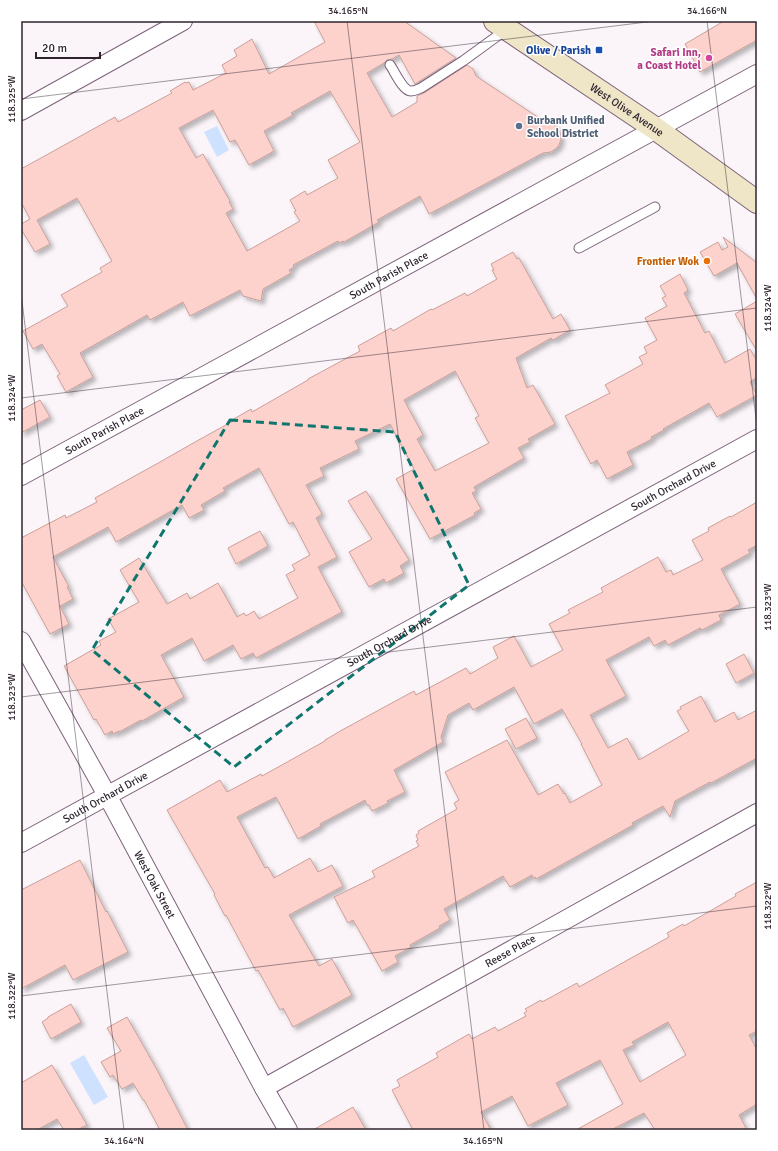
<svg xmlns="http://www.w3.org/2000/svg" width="778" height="1151" font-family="Signika,sans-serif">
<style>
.water{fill:#cee1ff}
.building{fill:#fdd1cc;stroke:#c9a09a;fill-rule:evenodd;filter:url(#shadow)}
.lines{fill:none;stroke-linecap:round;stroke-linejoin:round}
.service-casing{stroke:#7d627b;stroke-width:11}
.minor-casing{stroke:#7d627b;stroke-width:20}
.secondary-casing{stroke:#7d627b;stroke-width:24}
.service{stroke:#fff;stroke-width:9}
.minor{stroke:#fff;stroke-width:18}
.secondary{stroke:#eee6c7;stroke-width:22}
.marked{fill:none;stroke:#0f766e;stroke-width:3;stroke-dasharray:8 5;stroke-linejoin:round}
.ticks{fill:none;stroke:#2f242e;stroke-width:1;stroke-opacity:0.45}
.transit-dot{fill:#1a4fb4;stroke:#fff;stroke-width:1.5}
.hotel-dot{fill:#d1479c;stroke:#fff;stroke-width:1.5}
.service-dot{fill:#5c6f8a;stroke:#fff;stroke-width:1.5}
.food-dot{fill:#e8710a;stroke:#fff;stroke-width:1.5}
.labels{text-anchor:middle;stroke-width:3;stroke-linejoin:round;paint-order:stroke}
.transit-label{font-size:11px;font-weight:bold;fill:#164399;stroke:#fff;text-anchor:end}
.hotel-label{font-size:11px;font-weight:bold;fill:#b23c85;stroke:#fff;text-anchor:end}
.street-label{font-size:11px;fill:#2f242e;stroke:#fff}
.service-label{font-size:11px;font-weight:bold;fill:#4e5e75;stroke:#fff;text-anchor:start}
.food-label{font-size:11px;font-weight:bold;fill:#c56008;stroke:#fff;text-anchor:end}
.neatline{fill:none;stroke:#2f242e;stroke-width:1.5}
.ticks-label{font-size:10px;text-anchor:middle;fill:#2f242e}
</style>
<defs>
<filter id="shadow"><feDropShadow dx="3.5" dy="3.5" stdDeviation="2" flood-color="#0004"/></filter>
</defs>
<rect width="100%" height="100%" fill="#fbf5fa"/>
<g class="water">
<polygon points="217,126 229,150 217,157 204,132"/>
<polygon points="84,1055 108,1097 94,1105 70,1063"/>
</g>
<g class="building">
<path d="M 314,21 L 404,21 L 456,58 L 415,84 L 399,55 L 392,59 L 387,60 L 384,63 L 367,73 L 392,117 L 417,102 L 417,96 L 424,93 L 467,65 L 473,69 L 476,76 L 542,120 L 551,123 L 557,127 L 560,132 L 561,140 L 558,147 L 551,152 L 543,153 L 429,214 L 420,196 L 377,220 L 379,222 L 344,242 L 343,241 L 339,243 L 338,241 L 293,265 L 294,267 L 289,270 L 291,273 L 263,289 L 261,301 L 243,296 L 240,290 L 190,316 L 183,302 L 150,320 L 147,315 L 80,353 L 93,377 L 66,392 L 57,376 L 60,374 L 42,344 L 33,349 L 23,331 L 68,306 L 61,295 L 102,272 L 100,268 L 112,261 L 77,198 L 37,220 L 50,244 L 35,252 L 21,229 L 21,224 L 30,219 L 21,202 L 21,169 L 115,117 L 118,122 L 172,93 L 170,91 L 185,82 L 186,83 L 189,82 L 193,90 L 226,73 L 222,65 L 237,56 L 234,50 L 252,39 L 269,74 L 325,42 ZM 330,91 L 360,142 L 328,160 L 338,178 L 307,195 L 305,191 L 290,200 L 296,211 L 294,212 L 300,221 L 247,251 L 226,213 L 233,209 L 229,202 L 230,201 L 203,154 L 196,158 L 179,128 L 213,110 L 230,142 L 235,140 L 249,165 L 274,151 L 264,131 L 293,115 L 291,113 Z"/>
<polygon points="724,21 757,21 757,40 700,72 685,44"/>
<polygon points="723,237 757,263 757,299 737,263 714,276 700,252 718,242 722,250 728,247"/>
<path d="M 513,252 L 517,259 L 519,258 L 553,319 L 561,314 L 570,330 L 553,340 L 551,338 L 516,358 L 527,388 L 533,385 L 555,424 L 528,439 L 530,442 L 518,448 L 524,458 L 474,487 L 476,491 L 472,493 L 481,509 L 474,513 L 475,515 L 430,539 L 396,479 L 414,469 L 390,424 L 355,441 L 359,449 L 320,468 L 324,476 L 306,485 L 322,514 L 316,518 L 337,557 L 318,567 L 342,612 L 256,658 L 253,653 L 241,659 L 233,645 L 204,661 L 192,638 L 161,655 L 184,697 L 142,721 L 141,720 L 119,732 L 119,731 L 113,734 L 112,731 L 105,735 L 96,719 L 94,720 L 64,666 L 101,645 L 99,641 L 116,632 L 108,619 L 139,602 L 120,570 L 139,558 L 167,604 L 187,593 L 190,599 L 218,583 L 237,617 L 244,613 L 246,616 L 254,611 L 259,619 L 298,598 L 286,575 L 295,570 L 292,565 L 310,555 L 293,522 L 289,524 L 259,468 L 223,488 L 225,491 L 201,505 L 204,510 L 189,518 L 182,505 L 116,542 L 108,527 L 53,557 L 69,587 L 67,587 L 73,599 L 60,606 L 69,624 L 50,634 L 21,581 L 21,538 L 65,515 L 66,518 L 97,502 L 95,498 L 160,462 L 195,442 L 233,421 L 232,420 L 251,409 L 252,412 L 308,380 L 308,379 L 360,351 L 358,346 L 391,328 L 393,331 L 431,309 L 432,310 L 465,293 L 467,296 L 497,279 L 492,270 L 494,270 L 491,264 ZM 455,371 L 479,416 L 475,418 L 489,443 L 435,471 L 417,439 L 423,435 L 404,400 Z"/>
<polygon points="680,274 688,290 684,293 705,333 709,331 725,363 750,349 757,361 757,377 750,382 757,395 717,417 709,403 663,429 664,430 651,437 652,439 627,452 633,465 607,479 597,460 591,464 565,416 610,393 605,385 643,364 639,357 647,353 644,347 657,340 645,318 667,306 662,298 666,296 660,286"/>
<polygon points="757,301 757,351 735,314"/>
<polygon points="40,400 50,417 21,433 21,410"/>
<polygon points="366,491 409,560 400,566 404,573 386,583 384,579 369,587 349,552 372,539 348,501"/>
<polygon points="757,502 757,545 748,550 750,553 721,569 740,604 719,615 721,620 702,630 700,628 668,645 665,640 654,646 649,637 606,660 626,696 590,715 608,748 627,738 639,760 689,731 677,711 681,709 680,707 701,696 715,722 734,712 738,720 757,710 757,758 711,783 710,782 675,801 670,817 663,806 632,823 633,825 536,879 535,877 533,878 532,875 510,887 503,876 444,909 450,920 439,926 440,928 410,945 411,947 395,956 398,962 382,971 353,920 348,923 334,897 375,877 372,871 419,846 416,841 418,840 416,835 419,833 418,831 457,809 454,803 459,800 445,772 507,740 538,795 558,784 564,794 565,793 570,803 602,785 581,744 582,744 562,709 534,724 514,687 473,710 469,703 448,715 441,737 443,742 394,770 405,792 387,801 388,803 372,811 369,805 367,805 365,800 320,824 321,826 298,839 276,797 237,817 265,868 268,867 274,878 310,858 318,872 332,865 343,886 289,915 319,966 332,959 352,995 293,1027 283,1008 280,1010 258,970 256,971 226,915 225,916 214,895 215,894 167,810 220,780 227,792 261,774 262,776 325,741 325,740 342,730 414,691 416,695 466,668 470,674 498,658 493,647 514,636 531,667 563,650 549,624 570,613 568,610 603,592 601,588 658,557 666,572 671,570 673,575 703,560 692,540 709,531 708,528 730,516 731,517"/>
<polygon points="260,531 268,546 236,564 228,548"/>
<polygon points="744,654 754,673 736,683 726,664"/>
<polygon points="526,718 537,738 516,749 505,729"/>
<polygon points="80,860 106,912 107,911 128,952 73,980 65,965 21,989 21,890"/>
<path d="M 757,882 L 757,1031 L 749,1035 L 757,1050 L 757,1104 L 739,1115 L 747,1130 L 655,1130 L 644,1113 L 611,1130 L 576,1130 L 623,1104 L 600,1060 L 556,1083 L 568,1105 L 528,1126 L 512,1096 L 481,1112 L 491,1130 L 413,1130 L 392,1090 L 400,1086 L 397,1080 L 438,1057 L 436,1053 L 469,1034 L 472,1039 L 495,1027 L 498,1031 L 526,1016 L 524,1013 L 527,1011 L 525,1009 L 541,1000 L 542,1002 L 577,983 L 579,987 L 669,937 L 667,933 L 683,924 L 684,926 L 736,896 L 735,894 ZM 668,1022 L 686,1055 L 640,1082 L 623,1050 L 634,1045 L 632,1042 Z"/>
<polygon points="71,1004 81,1022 51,1039 42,1022 48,1018 48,1017"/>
<polygon points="127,1017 156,1068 188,1130 160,1130 144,1100 143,1100 133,1083 122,1089 113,1075 110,1077 101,1062 121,1051 107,1028"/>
<polygon points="52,1065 87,1125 77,1130 64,1130 57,1119 37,1130 21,1130 21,1083"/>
<polygon points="353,1107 366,1130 313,1130"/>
</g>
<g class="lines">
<defs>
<g id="service">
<path d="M 390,65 C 395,72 403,91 411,91 C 415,91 418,89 421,88 L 463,61 L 507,29"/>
<polyline points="579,248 655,207"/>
</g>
<g id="minor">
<polyline points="21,111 183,21"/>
<path id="s1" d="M 21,476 L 546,189 L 757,74"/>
<path id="s2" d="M 21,641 L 107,795 L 264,1088 L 288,1130"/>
<path id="s3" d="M 21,843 L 757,439"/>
<path id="s4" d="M 264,1088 L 757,813"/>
</g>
<g id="secondary">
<path id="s5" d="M 495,21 L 656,129 L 757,202"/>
</g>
</defs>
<use href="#service" class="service-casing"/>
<use href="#minor" class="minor-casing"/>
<use href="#secondary" class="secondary-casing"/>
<use href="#service" class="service"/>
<use href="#minor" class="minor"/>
<use href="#secondary" class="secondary"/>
</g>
<path class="marked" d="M 230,420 L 395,432 L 469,585 L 234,767 L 92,650 Z"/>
<path class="ticks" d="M 347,21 L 484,1130M 707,21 L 757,426M 21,99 L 655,21M 21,293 L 124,1130M 21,398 L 757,308M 21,697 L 757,607M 21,996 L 757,906"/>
<rect class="transit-dot" x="595" y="46" width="8" height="8" rx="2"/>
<circle class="hotel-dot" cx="709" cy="58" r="4"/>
<circle class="service-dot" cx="519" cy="126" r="4"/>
<circle class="food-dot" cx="707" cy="261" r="4"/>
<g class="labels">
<g class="transit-label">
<text x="591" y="54">Olive / Parish</text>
</g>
<g class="hotel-label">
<text x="701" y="56">Safari Inn,<tspan x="701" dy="13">a Coast Hotel</tspan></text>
</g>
<g class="street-label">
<text dy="4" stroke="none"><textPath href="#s5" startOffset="159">West Olive Avenue</textPath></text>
<text dy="4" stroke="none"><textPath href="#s1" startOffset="419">South Parish Place</textPath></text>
<text dy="4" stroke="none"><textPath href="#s1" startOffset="95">South Parish Place</textPath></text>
<text dy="4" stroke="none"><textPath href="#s3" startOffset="744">South Orchard Drive</textPath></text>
<text dy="4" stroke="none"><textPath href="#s3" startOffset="420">South Orchard Drive</textPath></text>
<text dy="4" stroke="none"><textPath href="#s3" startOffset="96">South Orchard Drive</textPath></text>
<text dy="4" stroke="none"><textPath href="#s2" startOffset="278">West Oak Street</textPath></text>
<text dy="4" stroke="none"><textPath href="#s4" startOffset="282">Reese Place</textPath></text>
</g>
<g class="service-label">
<text x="527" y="124">Burbank Unified<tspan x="527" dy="13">School District</tspan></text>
</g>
<g class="food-label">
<text x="699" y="265">Frontier Wok</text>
</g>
</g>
<rect width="778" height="1151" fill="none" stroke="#ffffff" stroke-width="44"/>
<path d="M36 52v6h64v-6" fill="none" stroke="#2f242e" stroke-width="2"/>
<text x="42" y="52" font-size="12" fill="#2f242e" stroke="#ffffff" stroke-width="3" paint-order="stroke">20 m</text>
<rect x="22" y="22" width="734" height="1107" class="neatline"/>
<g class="ticks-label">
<text x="348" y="14">34.165°N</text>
<text x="707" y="14">34.166°N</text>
<text transform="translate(11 99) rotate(-90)" y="4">118.325°W</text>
<text transform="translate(767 308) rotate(-90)" y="4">118.324°W</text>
<text transform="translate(11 398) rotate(-90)" y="4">118.324°W</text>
<text transform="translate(767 607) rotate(-90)" y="4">118.323°W</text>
<text transform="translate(11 697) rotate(-90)" y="4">118.323°W</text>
<text transform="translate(767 906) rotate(-90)" y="4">118.322°W</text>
<text transform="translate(11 996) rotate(-90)" y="4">118.322°W</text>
<text x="124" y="1144">34.164°N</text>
<text x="483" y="1144">34.165°N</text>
</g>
</svg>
